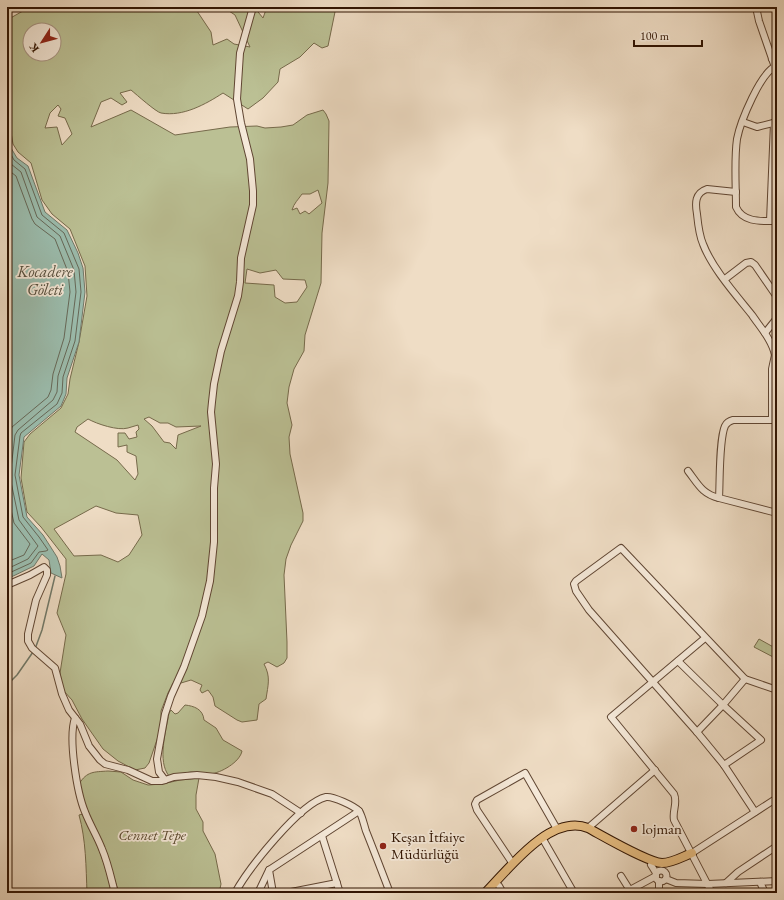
<svg xmlns="http://www.w3.org/2000/svg" width="784" height="900" font-family="'EB Garamond',serif">
<style>
.green{fill:#bbc094;stroke:#766a4b;fill-rule:evenodd}
.water{fill:#9bbdae;stroke:#717969}
.lines{fill:none;stroke-linecap:round;stroke-linejoin:round}
.shore{stroke:#666858;stroke-width:1}
.stream{stroke:#717969;stroke-width:1.5}
.minor-casing{stroke:#604633;stroke-width:8}
.major-casing{stroke:#311402;stroke-width:10}
.minor{stroke:#f5e9d9;stroke-width:6}
.major{stroke:#e8be82;stroke-width:8}
.poi-dot{fill:#8f2418;stroke:#f5e9d9;stroke-width:1.5}
.labels{text-anchor:middle;stroke-width:3.5;stroke-linejoin:round;paint-order:stroke}
.poi-label{font-size:15px;fill:#311402;stroke:#f5e9d9;text-anchor:start}
.park-label{font-size:15px;font-style:italic;fill:#5a482e;stroke:#f5e9d9}
.water-label{font-size:16px;font-style:italic;fill:#564f3e;stroke:#f5e9d9}
</style>
<rect width="100%" height="100%" fill="#efddc5"/>
<filter id="stains"><feTurbulence type="fractalNoise" baseFrequency=".005" numOctaves="4"/><feColorMatrix values="0 0 0 0 .2 0 0 0 0 .09 0 0 0 0 .02 0 0 0 .5 -.17"/></filter>
<radialGradient id="worn" r=".72"><stop offset=".6" stop-color="#630" stop-opacity="0"/><stop offset="1" stop-color="#630" stop-opacity=".3"/></radialGradient>
<g class="green">
<path d="M 30,7 L 150,8 L 149,7 L 200,7 L 197,11 L 211,32 L 213,45 L 227,39 L 234,44 L 250,47 L 235,15 L 223,7 L 254,7 L 263,18 L 267,7 L 336,7 L 328,46 L 322,48 L 314,43 L 300,57 L 280,69 L 278,82 L 263,98 L 248,109 L 223,93 C 206,104 183,117 161,113 C 156,112 137,95 131,90 L 120,93 L 127,102 L 122,105 L 111,98 L 101,102 L 91,127 L 131,110 L 175,135 L 230,127 L 257,126 L 265,128 L 281,127 L 293,125 L 307,115 L 323,110 L 326,114 L 329,121 L 328,183 L 322,233 L 321,283 L 305,335 L 304,351 L 294,369 L 289,387 L 287,403 L 292,425 L 289,437 L 290,454 L 303,513 L 303,521 L 291,545 L 286,559 L 284,575 L 287,642 L 287,658 L 284,663 L 277,667 L 268,662 L 264,664 C 271,677 268,685 266,699 L 259,704 L 257,720 L 242,722 L 237,720 L 215,706 L 213,697 L 208,690 L 202,693 L 200,690 L 202,685 L 191,680 L 181,683 L 173,683 L 168,693 L 161,711 L 161,728 L 149,763 L 145,768 L 135,770 L 118,761 L 103,749 L 82,719 L 72,700 L 63,690 L 60,673 L 66,635 L 57,613 L 66,574 L 66,559 L 41,527 L 27,512 L 21,478 L 24,442 L 30,434 L 61,408 L 68,394 L 70,379 L 79,342 L 87,296 L 85,266 L 70,229 L 52,214 L 42,200 L 31,163 L 18,152 L 13,144 L 9,121 L 7,115 L 7,20 ZM 30,30 L 54,30 L 54,54 L 30,54 ZM 58,105 L 61,109 L 58,116 L 65,118 L 72,134 L 62,145 L 57,127 L 45,128 L 50,113 ZM 318,190 L 322,203 L 309,214 L 305,211 L 300,214 L 297,208 L 292,210 C 294,203 298,200 302,194 L 310,194 ZM 247,269 L 260,273 L 276,270 L 283,279 L 305,280 L 307,287 L 297,302 L 285,303 L 275,297 L 274,285 L 245,283 ZM 149,417 L 160,423 L 168,423 L 176,427 L 201,426 L 178,435 L 176,449 L 170,443 L 164,442 L 152,426 L 144,419 ZM 88,419 C 97,424 118,431 128,428 C 131,427 135,426 138,425 L 139,429 L 136,432 L 137,437 L 129,439 L 125,433 L 118,433 L 118,447 L 127,445 L 127,452 L 136,456 L 138,474 L 135,480 L 117,460 L 75,432 L 77,427 ZM 96,506 L 116,513 L 138,515 L 142,535 L 129,555 L 118,562 L 101,555 L 74,556 L 54,529 Z"/>
<polygon points="759,639 777,649 777,655 775,658 754,647"/>
<path d="M 185,705 C 194,706 203,709 204,720 L 216,728 L 223,740 L 242,751 C 240,762 221,773 210,774 C 204,774 197,772 191,772 C 183,773 177,775 169,776 C 157,761 166,731 169,713 L 171,710 L 175,714 L 178,713 Z"/>
<path d="M 108,771 L 121,772 L 133,780 L 148,785 L 162,784 L 180,780 L 199,778 L 196,795 L 196,809 L 203,822 L 203,831 L 215,854 L 221,884 L 219,893 L 119,893 L 111,869 L 87,812 L 79,784 C 87,771 94,772 108,771 Z"/>
<path d="M 83,814 C 97,842 105,863 112,893 L 87,893 C 86,867 86,840 79,815 Z"/>
</g>
<polygon class="water" points="7,119 10,131 11,148 17,158 28,166 45,212 67,230 78,253 83,268 85,292 79,342 67,378 66,394 61,406 24,437 19,475 27,517 43,535 57,557 60,566 62,578 51,573 49,560 42,554 34,566 7,579"/>
<g class="lines">
<g class="shore">
<polyline points="7,147 14,160 25,169 42,215 64,233 79,269 81,292 75,341 63,377 62,393 57,404 21,433 20,436 15,475 23,517 39,537 48,550 46,551 39,552 31,563 7,574"/>
<polyline points="7,158 11,164 21,172 37,217 60,236 74,270 76,292 70,340 58,376 57,392 53,400 18,430 15,435 10,477 19,520 38,546 28,559 7,569"/>
<polyline points="7,169 16,176 32,219 35,224 55,239 68,272 70,292 64,338 53,374 51,390 48,397 12,427 9,434 7,450"/>
<polyline points="7,492 14,523 30,544 24,555 7,562"/>
</g>
<g class="stream">
<polyline points="35,649 42,630 55,576"/>
<polyline points="7,685 17,675 33,652"/>
</g>
<defs>
<g id="minor">
<polyline points="756,7 759,21 777,73"/>
<polyline points="772,59 774,56 777,36"/>
<path d="M 777,66 C 761,70 740,123 737,139 C 734,160 736,185 736,207 C 743,223 762,221 777,221"/>
<polyline points="743,122 757,127 777,122"/>
<path d="M 736,192 L 707,189 C 695,193 695,203 697,214 C 698,224 699,235 703,244 C 712,268 736,295 752,315 C 760,327 772,340 775,355 L 777,356"/>
<polyline points="770,221 774,123"/>
<polyline points="725,279 746,263 751,262 755,265 777,297"/>
<polyline points="765,333 777,318"/>
<path d="M 775,355 L 772,369 L 772,420 L 733,420 C 729,421 727,422 725,426 C 719,439 720,482 719,498 L 777,513"/>
<path d="M 688,471 C 698,484 702,494 719,498"/>
<polyline points="7,585 30,575 44,567 47,570 47,575 36,600 28,634 28,641 32,648 55,668 62,694 69,710 80,724 89,746 100,760 105,764 128,770 152,781 162,781 174,777 197,775 216,777 238,782 272,794 301,813"/>
<path d="M 705,638 L 611,717 L 674,794 C 678,803 672,811 674,820 L 712,893"/>
<polyline points="678,661 723,705 761,740 724,765"/>
<path d="M 75,718 C 68,738 77,793 85,812 C 90,825 97,836 102,849 C 108,863 111,878 115,893"/>
<polyline points="697,732 723,705 745,679"/>
<polyline points="165,780 159,772 157,759 165,714 171,696 184,667 202,616 210,581 214,542 214,488 216,464 211,412 212,402 214,384 221,351 238,296 240,282 241,258 253,205 253,191 250,159 241,123 237,99 240,53 253,7"/>
<polyline points="755,812 724,765 697,732 589,610 576,591 574,584 576,581 621,548 745,679 777,690"/>
<polyline points="588,828 655,770"/>
<polyline points="322,836 340,893"/>
<polyline points="544,841 574,893"/>
<polyline points="692,853 777,798"/>
<polyline points="513,864 477,810 475,804 477,800 525,773 557,829"/>
<polyline points="651,865 656,873"/>
<circle cx="661" cy="876" r="5.5"/>
<polyline points="621,876 631,892"/>
<polyline points="666,879 676,883 708,884 777,881"/>
<polyline points="760,882 765,893"/>
<polyline points="726,883 738,872 777,846"/>
<polyline points="499,886 503,893"/>
<polyline points="630,890 656,876"/>
<path d="M 235,893 C 248,869 300,803 326,797 C 333,796 354,806 359,811 C 362,815 364,825 366,831 C 374,851 382,872 390,893"/>
<polyline points="258,893 269,870"/>
<polyline points="273,893 269,870 359,811"/>
<polyline points="286,893 337,883"/>
<polyline points="659,893 659,881"/>
</g>
<path id="major" d="M 485,893 C 508,870 550,813 588,828 C 603,836 647,862 662,863 C 672,863 682,857 692,853"/>
</defs>
<use href="#minor" class="minor-casing"/>
<use href="#major" class="major-casing"/>
<use href="#minor" class="minor"/>
<use href="#major" class="major"/>
</g>
<g class="poi-dot">
<circle cx="634" cy="829" r="4"/>
<circle cx="383" cy="846" r="4"/>
</g>
<g class="labels">
<g class="poi-label">
<text x="642" y="834">lojman</text>
<text x="391" y="842">Keşan İtfaiye<tspan x="391" dy="17">Müdürlüğü</tspan></text>
</g>
<g class="park-label">
<text x="152" y="840">Cennet Tepe</text>
</g>
<g class="water-label">
<text x="45" y="277">Kocadere<tspan x="45" dy="18">Göleti</tspan></text>
</g>
</g>
<rect width="784" height="900" fill="none" stroke="#efddc5" stroke-width="24"/>
<rect x="8" y="8" width="768" height="884" fill="none" stroke="#311402" stroke-width="2"/>
<rect x="12" y="12" width="760" height="876" fill="none" stroke="#311402"/>
<g transform="translate(42 42) rotate(234)"><circle r="19" fill="#f5e9d9" stroke="#a79483"/>
<path d="M0-3L7 15L0 10L-7 15Z" fill="#8f2418"/>
<text y="-6" font-size="11" font-weight="bold" text-anchor="middle" fill="#311402">K</text>
</g>
<path d="M634 40v6h68v-6" fill="none" stroke="#311402" stroke-width="2"/>
<text x="640" y="40" font-size="12" fill="#311402" stroke="#f5e9d9" stroke-width="3" paint-order="stroke">100 m</text>
<rect width="100%" height="100%" filter="url(#stains)"/>
<rect width="100%" height="100%" fill="url(#worn)"/>
</svg>
